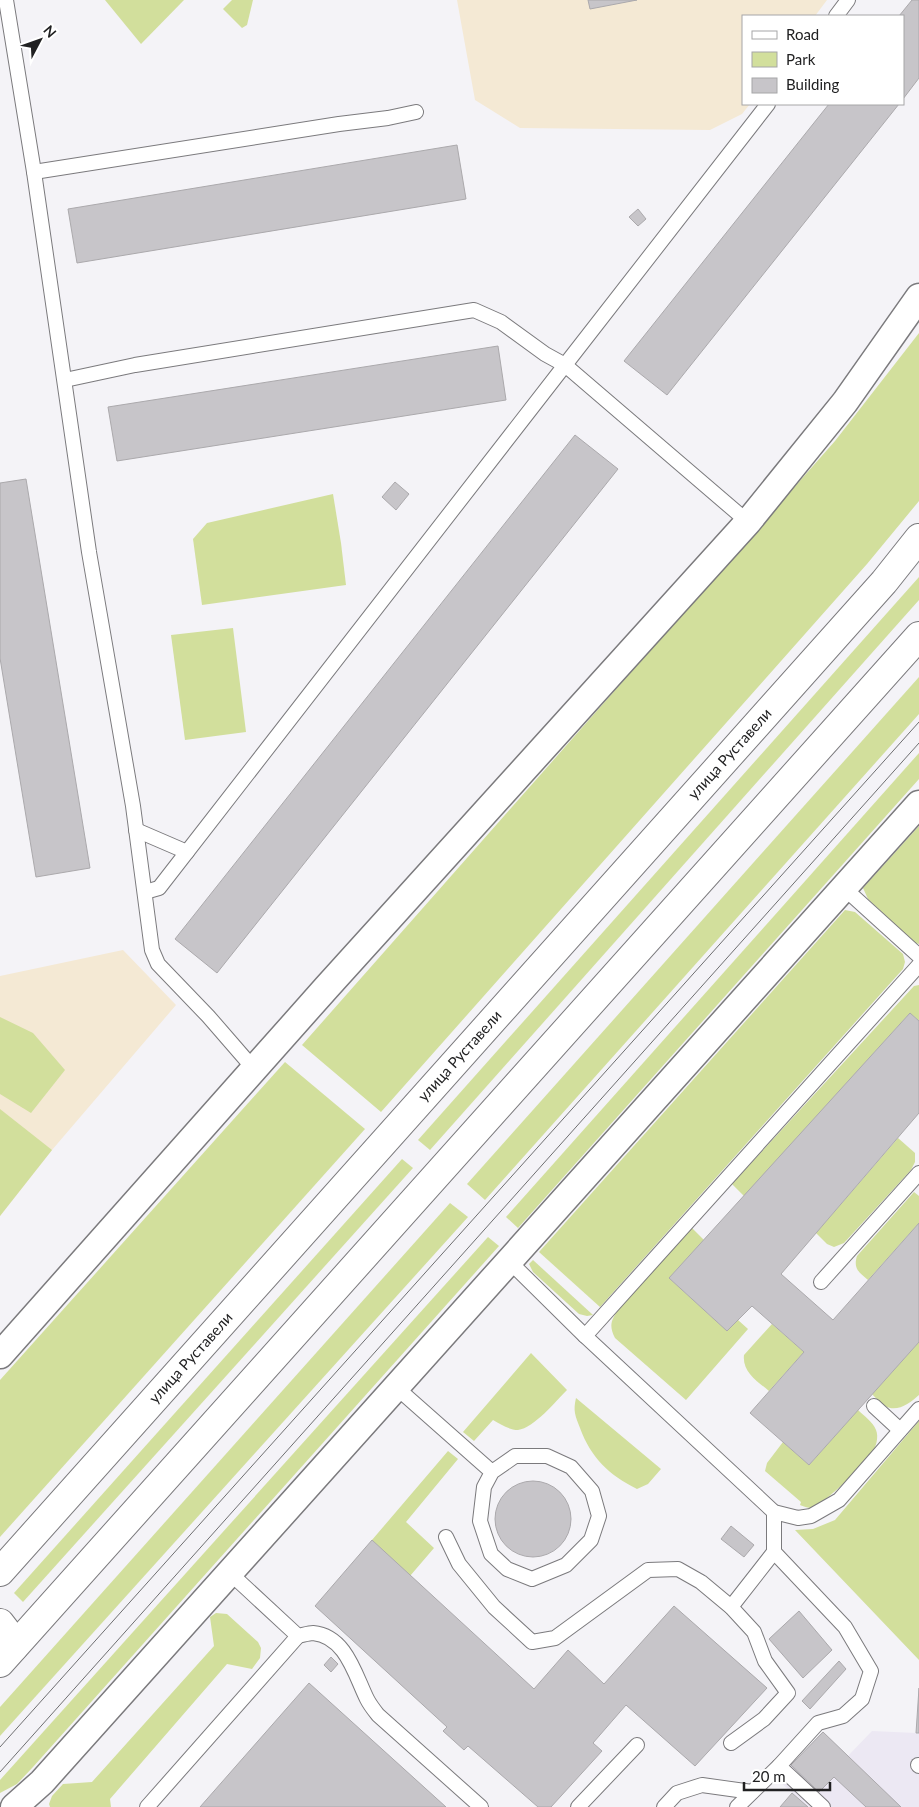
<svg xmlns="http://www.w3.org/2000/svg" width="919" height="1807" font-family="Lato,sans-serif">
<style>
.built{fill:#ece8f3}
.education{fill:#f4e9d4}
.green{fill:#d2df9c}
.building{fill:#c7c5c9;stroke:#aba9ac}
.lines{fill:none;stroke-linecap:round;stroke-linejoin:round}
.lane-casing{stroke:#7b7a7d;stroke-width:16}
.street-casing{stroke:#7b7a7d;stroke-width:29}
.primary-casing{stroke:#7b7a7d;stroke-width:30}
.lane{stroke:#fff;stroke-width:14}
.street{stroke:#fff;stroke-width:26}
.primary{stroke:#fff;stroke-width:28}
.tram{stroke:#6f6f71;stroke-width:1}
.labels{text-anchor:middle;stroke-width:4.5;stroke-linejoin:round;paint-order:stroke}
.street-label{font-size:15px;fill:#212122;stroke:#fff}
</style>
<rect width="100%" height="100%" fill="#f4f3f7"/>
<polygon class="built" points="919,1688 919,1807 808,1807 778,1780 823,1732 848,1756 872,1731 916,1733"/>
<g class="education">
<polygon points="457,0 827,0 815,16 743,16 743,104 750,104 742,114 710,130 520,128 475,100"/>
<polygon points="123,950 176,1005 52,1150 0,1216 0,976"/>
</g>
<g class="green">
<polygon points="105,0 184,0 141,44"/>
<polygon points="232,0 253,0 247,25 242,28 223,9"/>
<polygon points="919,333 919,501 867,564 381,1112 302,1045 835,441"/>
<polygon points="333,494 341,543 346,585 202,605 193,539 207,523"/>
<polygon points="919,577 919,600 430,1150 418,1140"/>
<polygon points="233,628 246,732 185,740 171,635"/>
<polygon points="919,677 919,714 485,1200 467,1184"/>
<polygon points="919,753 919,779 518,1228 506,1217"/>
<polygon points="919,826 919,944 915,943 868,899 863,888"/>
<polygon points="845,910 855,912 903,954 905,962 903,969 600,1307 539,1252"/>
<polygon points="919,985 919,1021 910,1013 744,1196 732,1184 914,986"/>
<polygon points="0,1017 33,1033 65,1070 31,1113 0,1094"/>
<polygon points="285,1062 365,1129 0,1537 0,1380"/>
<polygon points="0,1109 52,1150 0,1216"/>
<polygon points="898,1138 915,1153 915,1162 911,1170 844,1243 834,1247 827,1244 816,1233"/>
<polygon points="402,1159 413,1168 23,1602 14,1593"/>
<path d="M 914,1192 L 919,1196 L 919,1223 L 868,1280 C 859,1272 853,1269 857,1256 Z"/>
<polygon points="450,1203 468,1217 0,1736 0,1707"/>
<path d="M 692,1228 L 704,1240 L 669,1278 L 727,1331 L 738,1320 L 748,1329 L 686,1400 L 615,1338 C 608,1324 612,1320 619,1308 Z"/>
<polygon points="488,1237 499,1246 33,1767 17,1784 0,1793 0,1780"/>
<polygon points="533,1260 593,1315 587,1316 579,1314 533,1272 529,1264"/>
<path d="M 772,1324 L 804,1352 L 769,1391 C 757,1381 742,1372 744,1355 Z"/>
<path d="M 919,1342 L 919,1395 C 910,1403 897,1413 885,1406 C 880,1403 876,1398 872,1394 Z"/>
<path d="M 531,1353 L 567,1390 C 556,1401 534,1428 518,1430 C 509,1430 500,1424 493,1420 L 474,1441 L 463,1432 Z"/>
<path d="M 576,1398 L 661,1469 L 648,1484 L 637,1489 C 609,1475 591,1458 580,1428 C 575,1415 573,1411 576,1398 Z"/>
<path d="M 858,1410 C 864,1416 873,1422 876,1430 C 879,1437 876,1447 872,1453 C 865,1463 822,1507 811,1508 C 808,1508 803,1506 800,1505 L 801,1502 L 765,1471 L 767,1463 L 783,1442 L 809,1465 Z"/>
<polygon points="919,1421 919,1660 795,1530 813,1529 835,1520"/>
<polygon points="448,1451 458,1459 406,1522 434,1548 410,1576 372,1540"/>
<polygon points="216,1613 227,1614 258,1642 261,1648 260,1658 252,1669 227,1664 110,1799 111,1807 50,1807 49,1804 52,1796 63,1784 92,1782 214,1646 210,1617"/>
</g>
<g class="building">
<polygon points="588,0 637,0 590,9"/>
<polygon points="912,0 919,0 919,78 903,99 903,16 899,16"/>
<polygon points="829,104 899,104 667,395 624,361"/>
<polygon points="457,145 466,199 77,263 68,209"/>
<polygon points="638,209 646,219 638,226 629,217"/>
<polygon points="498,346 506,400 117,461 108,407"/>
<polygon points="575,435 618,469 217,973 175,939"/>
<polygon points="26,479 90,868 36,877 0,658 0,483"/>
<polygon points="395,482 409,494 396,510 382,497"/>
<polygon points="910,1013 919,1021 919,1113 781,1274 833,1320 919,1223 919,1342 809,1465 750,1413 804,1352 752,1306 727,1331 669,1278"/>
<circle cx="533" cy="1519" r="38"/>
<polygon points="731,1526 754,1545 744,1557 721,1539"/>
<polygon points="372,1540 534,1689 568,1650 604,1684 674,1606 767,1688 695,1766 626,1705 593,1743 602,1751 551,1807 538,1807 468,1746 464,1750 443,1731 447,1727 315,1606"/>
<polygon points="799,1611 832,1650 803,1678 769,1639"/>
<polygon points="331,1657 338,1664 331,1672 324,1665"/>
<polygon points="839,1661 846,1669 810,1709 802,1701"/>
<polygon points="309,1683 446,1807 200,1807"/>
<polygon points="919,1688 919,1733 916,1733"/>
<polygon points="823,1732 848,1756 901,1807 866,1807 834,1777 819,1792 791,1765"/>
<polygon points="792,1793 808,1807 780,1807"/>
</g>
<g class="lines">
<defs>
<g id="lane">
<polyline points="6,0 34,172 89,552 133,806 152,950 158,964 208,1016 254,1069"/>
<polyline points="836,16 848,0"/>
<polyline points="34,172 339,124 388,118 416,112"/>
<polyline points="65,380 135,365 474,310 501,322 545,354 565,365 768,104"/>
<polyline points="136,830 187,852"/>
<polyline points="844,888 919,956"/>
<polyline points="145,892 159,888 565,365 748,522"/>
<polyline points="510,1262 585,1336 774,1512 798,1518 811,1516 839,1500 919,1409"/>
<polyline points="821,1282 919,1173"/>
<polyline points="585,1336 919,965"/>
<polyline points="397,1388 492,1472 484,1487 480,1521 491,1554 507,1569 532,1579 566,1565 591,1540 599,1516 592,1491 571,1467 547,1456 515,1456 492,1472"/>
<polyline points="874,1406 900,1430"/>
<polyline points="446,1537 459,1564 494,1607 532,1642 555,1638 648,1570 678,1569 701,1582 731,1607 754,1632 765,1661 788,1693 764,1719 731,1743"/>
<path d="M 230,1573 L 298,1636 C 303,1635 309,1633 313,1633 C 346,1636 355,1675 367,1699 C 370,1705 374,1710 378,1715 L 481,1807"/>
<polyline points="731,1607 774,1552"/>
<polyline points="918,1765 919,1766"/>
<polyline points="779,1766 823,1807"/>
<polyline points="147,1807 298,1636"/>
<polyline points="578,1807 637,1745"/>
<polyline points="664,1807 677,1793 702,1785 752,1792"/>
<polyline points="737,1807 779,1766 818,1723 843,1716 862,1699 871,1671 845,1627 774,1552 774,1512"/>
</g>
<g id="street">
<polyline points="0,1355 327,987 748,522 845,402 919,297"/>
<polyline points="14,1807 42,1782 919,804"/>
</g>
<g id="primary">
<polyline points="0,1572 884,582 919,538"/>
<polyline points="0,1623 10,1636 14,1647"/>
<polyline points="0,1663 919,636"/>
</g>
</defs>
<use href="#lane" class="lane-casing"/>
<use href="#street" class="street-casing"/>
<use href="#primary" class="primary-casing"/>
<use href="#lane" class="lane"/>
<use href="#street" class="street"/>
<use href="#primary" class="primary"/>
<g class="tram">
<polyline points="0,1747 919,722"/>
<polyline points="0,1772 919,743"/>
</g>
</g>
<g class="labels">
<g class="street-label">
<text transform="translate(730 754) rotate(-48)" y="5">улица Руставели</text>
<text transform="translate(460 1056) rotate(-48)" y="5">улица Руставели</text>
<text transform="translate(191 1358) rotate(-48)" y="5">улица Руставели</text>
</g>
</g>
<rect x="742" y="15" width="162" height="90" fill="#ffffff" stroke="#a6a6a7"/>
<rect x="752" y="31" width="25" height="8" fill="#ffffff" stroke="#a6a6a7"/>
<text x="786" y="40" font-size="15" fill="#212122">Road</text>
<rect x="752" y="52" width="25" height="15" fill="#d2df9c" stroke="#a6a6a7"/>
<text x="786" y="65" font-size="15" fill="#212122">Park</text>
<rect x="752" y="78" width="25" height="15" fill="#c7c5c9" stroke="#a6a6a7"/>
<text x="786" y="90" font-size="15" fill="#212122">Building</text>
<g transform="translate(40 40) rotate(49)" stroke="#ffffff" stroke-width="4" paint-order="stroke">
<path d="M0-4L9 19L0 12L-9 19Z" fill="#212122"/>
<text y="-8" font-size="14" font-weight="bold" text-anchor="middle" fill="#212122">N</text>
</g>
<path d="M744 1782v8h86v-8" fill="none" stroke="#212122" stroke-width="2.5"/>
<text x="752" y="1782" font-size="15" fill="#212122" stroke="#ffffff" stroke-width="4" paint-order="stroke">20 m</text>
</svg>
